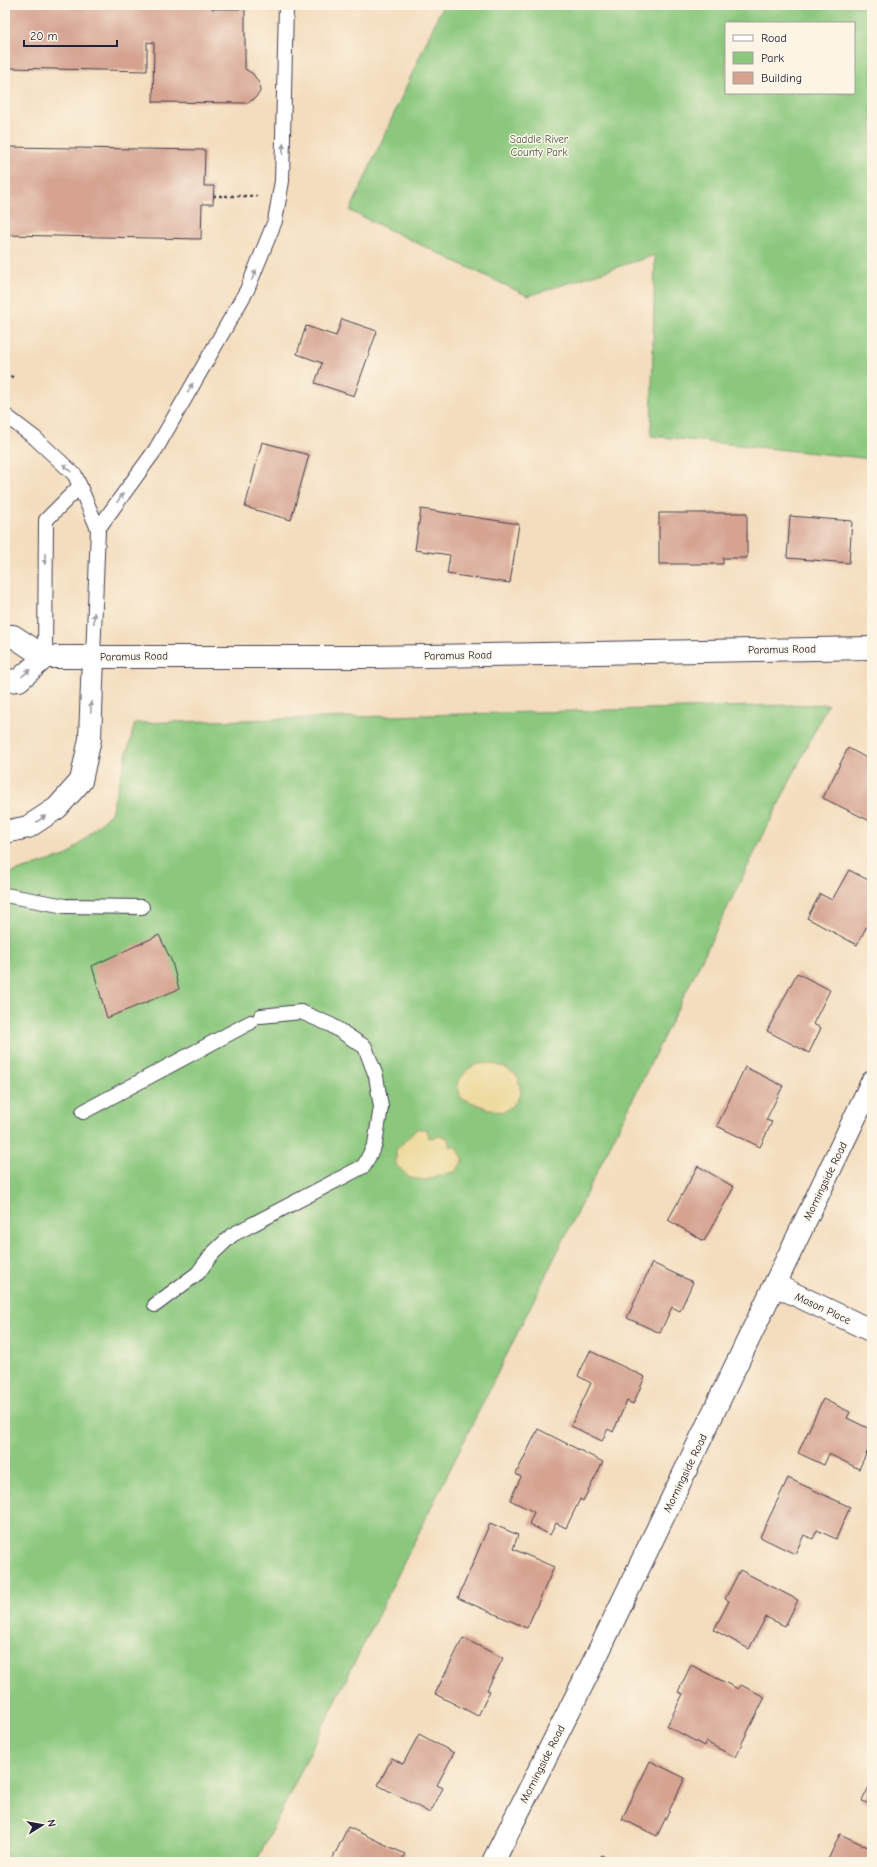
<svg xmlns="http://www.w3.org/2000/svg" width="877" height="1867" font-family="'Comic Neue',sans-serif">
<style>
.green{fill:#8bc87e;stroke:#56755c;fill-rule:evenodd}
.sand{fill:#eeda9e;stroke:#887e6c}
.building{fill:#d6a391}
.lines{fill:none;stroke-linecap:round;stroke-linejoin:round}
.service-casing{stroke:#423e4f;stroke-width:16}
.minor-casing{stroke:#423e4f;stroke-width:24}
.secondary-casing{stroke:#423e4f;stroke-width:24}
.path{stroke:#423e4f;stroke-width:2.5;stroke-dasharray:3 3;stroke-linecap:butt}
.service{stroke:#fff;stroke-width:14}
.minor{stroke:#fff;stroke-width:22}
.secondary{stroke:#fff;stroke-width:22}
.oneway{fill:#9c9ca7}
.labels{text-anchor:middle;stroke-width:3;stroke-linejoin:round;paint-order:stroke}
.park-label{font-size:11px;fill:#475c52;stroke:#fcf5e5}
.street-label{font-size:11px;fill:#22223b;stroke:#fcf5e5}
</style>
<rect width="100%" height="100%" fill="#fcf5e5"/>
<filter id="ink" filterUnits="userSpaceOnUse"><feTurbulence type="fractalNoise" baseFrequency=".025" numOctaves="2"/><feDisplacementMap in="SourceGraphic" scale="8" xChannelSelector="R" yChannelSelector="G"/><feConvolveMatrix kernelMatrix="1 2 1 2 8 2 1 2 1" color-interpolation-filters="sRGB"/></filter>
<filter id="wash" filterUnits="userSpaceOnUse"><feTurbulence type="fractalNoise" baseFrequency=".012" numOctaves="4" result="noise"/><feDisplacementMap in="SourceGraphic" scale="16" xChannelSelector="R" yChannelSelector="G"/><feGaussianBlur stdDeviation="0.9" result="paint"/><feColorMatrix in="noise" values="0 0 0 0 0 0 0 0 0 0 0 0 0 0 0 0 0 1.4 0 .05"/><feComposite in="paint" operator="in"/></filter>
<g filter="url(#wash)">
<rect width="100%" height="100%" fill="#f4ddbe"/>
<g class="green">
<path d="M 443,5 L 872,5 L 872,459 L 651,436 L 655,255 L 528,296 L 350,211 ZM 726,23 L 854,23 L 854,93 L 726,93 Z"/>
<polygon points="828,704 256,1862 5,1862 5,873 11,873 68,855 111,813 135,723"/>
</g>
<g class="sand">
<path d="M 488,1063 L 504,1067 L 518,1076 L 521,1094 L 515,1103 L 504,1112 L 491,1110 L 461,1098 L 457,1084 C 467,1069 470,1064 488,1063 Z"/>
<polygon points="417,1129 427,1129 429,1138 441,1136 448,1138 449,1146 457,1147 464,1160 456,1171 426,1180 410,1178 396,1165 396,1150"/>
</g>
<g id="blocks">
<g class="building">
<polygon points="5,5 212,5 212,9 245,9 245,69 253,74 259,83 260,92 254,99 247,103 153,102 154,43 147,42 147,71 9,68 7,147 205,150 204,186 214,186 213,204 202,204 201,239 5,235"/>
<polygon points="342,319 377,331 354,396 315,383 322,363 297,354 306,326 336,336"/>
<polygon points="262,442 309,455 291,520 245,507"/>
<polygon points="421,509 519,524 510,583 447,574 450,555 415,550"/>
<polygon points="659,513 747,513 747,558 723,558 723,564 659,564"/>
<polygon points="790,516 852,521 849,563 787,558"/>
<polygon points="848,748 872,761 872,822 823,798"/>
<polygon points="849,870 872,882 872,916 857,945 807,918 820,894 832,900"/>
<polygon points="159,935 172,962 179,989 107,1018 92,966"/>
<polygon points="797,973 830,990 813,1024 821,1028 809,1053 767,1031"/>
<polygon points="745,1067 783,1086 766,1120 772,1122 760,1147 717,1126"/>
<polygon points="698,1166 734,1187 704,1241 668,1220"/>
<polygon points="652,1263 693,1282 680,1311 672,1307 660,1333 627,1318"/>
<polygon points="590,1351 645,1377 633,1404 627,1401 613,1432 608,1429 602,1441 571,1426 591,1383 578,1376"/>
<polygon points="823,1399 850,1412 847,1418 872,1430 872,1442 859,1469 829,1454 824,1465 798,1453"/>
<polygon points="538,1429 603,1462 583,1501 580,1499 566,1528 556,1523 550,1535 529,1524 534,1512 510,1500 521,1477 516,1474"/>
<polygon points="788,1478 850,1507 836,1539 817,1530 813,1539 804,1535 795,1554 760,1537"/>
<polygon points="490,1523 518,1535 513,1549 554,1567 527,1628 458,1598"/>
<polygon points="740,1570 798,1600 785,1626 766,1617 749,1649 714,1630 729,1601 725,1599"/>
<polygon points="463,1638 503,1658 487,1690 490,1691 478,1716 435,1694"/>
<polygon points="691,1665 738,1689 741,1685 765,1697 735,1757 706,1742 704,1746 667,1726 683,1694 678,1692"/>
<polygon points="419,1734 454,1753 437,1785 443,1788 430,1813 378,1785 392,1758 403,1764"/>
<polygon points="650,1761 685,1778 657,1836 622,1819"/>
<polygon points="872,1781 872,1805 862,1801"/>
<polygon points="348,1827 405,1854 401,1862 331,1862"/>
<polygon points="840,1834 872,1849 872,1862 827,1862"/>
<polygon points="601,1855 615,1862 598,1862"/>
</g>
</g>
</g>
<g filter="url(#ink)">
<use href="#blocks" fill-opacity="0" stroke="#423e4f" stroke-width="1"/>
<g class="lines">
<defs>
<g id="service">
<polyline points="5,415 35,438 75,475 98,529 93,657"/>
<polyline points="98,529 156,449 247,290 275,221 282,181 286,5"/>
<polyline points="45,657 46,520 80,486"/>
<polyline points="5,895 65,906 142,907"/>
<polyline points="83,1112 251,1022"/>
<polyline points="155,1305 198,1273 212,1254 232,1235 364,1166 375,1144 381,1107 376,1076 365,1047 331,1025 301,1012 261,1016"/>
</g>
<g id="minor">
<polyline points="775,1285 872,1331"/>
<polyline points="493,1862 594,1661 872,1082"/>
</g>
<g id="secondary">
<polyline points="5,636 13,636 45,657 371,657 872,648"/>
<polyline points="5,681 19,680 45,657"/>
<polyline points="5,832 28,827 57,808 81,781 90,739 93,657"/>
</g>
</defs>
<use href="#service" class="service-casing"/>
<use href="#minor" class="minor-casing"/>
<use href="#secondary" class="secondary-casing"/>
<g class="path">
<polyline points="213,196 257,196"/>
<polyline points="5,373 14,378"/>
</g>
<use href="#service" class="service"/>
<use href="#minor" class="minor"/>
<use href="#secondary" class="secondary"/>
</g>
<defs><path id="oneway-solid" d="M-6-.8H1V-3.2L6.5 0L1 3.2V.8H-6Z"/></defs>
<g class="oneway">
<use href="#oneway-solid" transform="translate(283 149) rotate(-88)"/>
<use href="#oneway-solid" transform="translate(254 275) rotate(-66)"/>
<use href="#oneway-solid" transform="translate(190 388) rotate(-60)"/>
<use href="#oneway-solid" transform="translate(67 468) rotate(-136)"/>
<use href="#oneway-solid" transform="translate(120 498) rotate(-55)"/>
<use href="#oneway-solid" transform="translate(45 559) rotate(90)"/>
<use href="#oneway-solid" transform="translate(94 618) rotate(-88)"/>
<use href="#oneway-solid" transform="translate(26 673) rotate(-41)"/>
<use href="#oneway-solid" transform="translate(91 707) rotate(-88)"/>
<use href="#oneway-solid" transform="translate(41 819) rotate(-34)"/>
</g>
</g>
<g class="labels">
<g class="park-label">
<text x="539" y="143">Saddle River<tspan x="539" dy="13">County Park</tspan></text>
</g>
<g class="street-label">
<text transform="translate(782 649) rotate(-1)" y="4">Paramus Road</text>
<text transform="translate(458 655) rotate(-1)" y="4">Paramus Road</text>
<text transform="translate(134 656) rotate(-1)" y="4">Paramus Road</text>
<text transform="translate(825 1181) rotate(-64)" y="4">Morningside Road</text>
<text transform="translate(823 1308) rotate(25)" y="4">Mason Place</text>
<text transform="translate(685 1473) rotate(-64)" y="4">Morningside Road</text>
<text transform="translate(542 1764) rotate(-63)" y="4">Morningside Road</text>
</g>
</g>
<rect width="877" height="1867" fill="none" stroke="#fcf5e5" stroke-width="20"/>
<rect x="725" y="22" width="130" height="72" fill="#fcf5e5" stroke="#a5a1a1"/>
<rect x="733" y="35" width="20" height="6" fill="#ffffff" stroke="#a5a1a1"/>
<text x="761" y="42" font-size="12" fill="#22223b">Road</text>
<rect x="733" y="52" width="20" height="12" fill="#8bc87e" stroke="#a5a1a1"/>
<text x="761" y="62" font-size="12" fill="#22223b">Park</text>
<rect x="733" y="72" width="20" height="12" fill="#d6a391" stroke="#a5a1a1"/>
<text x="761" y="82" font-size="12" fill="#22223b">Building</text>
<g transform="translate(42 1825) rotate(79)" stroke="#fcf5e5" stroke-width="3" paint-order="stroke">
<path d="M0-3L7 15L0 10L-7 15Z" fill="#22223b"/>
<text y="-6" font-size="11" font-weight="bold" text-anchor="middle" fill="#22223b">N</text>
</g>
<path d="M24 40v6h93v-6" fill="none" stroke="#22223b" stroke-width="2"/>
<text x="30" y="40" font-size="12" fill="#22223b" stroke="#fcf5e5" stroke-width="3" paint-order="stroke">20 m</text>
</svg>
